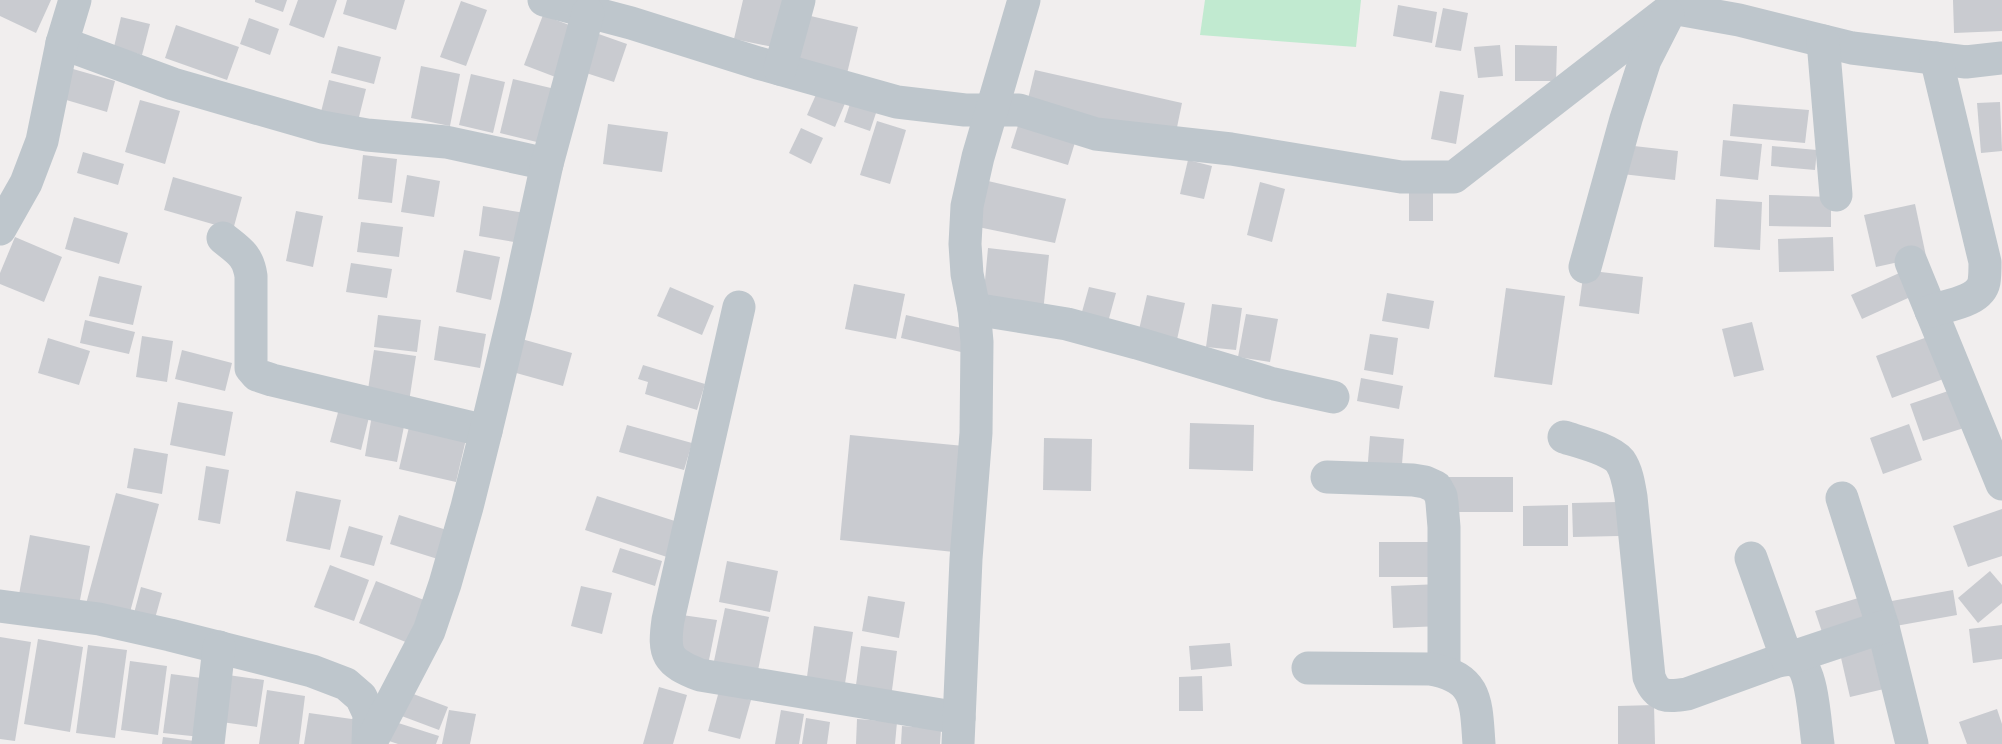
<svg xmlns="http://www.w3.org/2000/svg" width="2002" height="744" font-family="'Alegreya Sans',sans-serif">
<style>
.green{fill:#c1ead0}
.building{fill:#c9cbd0}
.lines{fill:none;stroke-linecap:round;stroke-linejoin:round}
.minor{stroke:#bec6cc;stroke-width:33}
</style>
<rect width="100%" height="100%" fill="#f1eeee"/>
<polygon class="green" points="1205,0 1361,0 1356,47 1200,35"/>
<g class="building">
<polygon points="0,0 51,0 36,33 0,16"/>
<polygon points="255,0 287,0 283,12 255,2"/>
<polygon points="298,0 337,0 324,38 289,25"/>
<polygon points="347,0 405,0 396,30 343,14"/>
<polygon points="743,0 789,0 778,48 734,39"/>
<polygon points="1953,0 2002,0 2002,31 1954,33"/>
<polygon points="461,1 487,10 466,66 440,57"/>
<polygon points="1398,5 1437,12 1432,43 1393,36"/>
<polygon points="1443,8 1468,13 1461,51 1435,47"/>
<polygon points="802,14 858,27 846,78 790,65"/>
<polygon points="543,15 577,28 558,78 524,65"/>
<polygon points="121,17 150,24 142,55 114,47"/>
<polygon points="249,18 279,29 270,55 240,44"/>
<polygon points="176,25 239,47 227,80 165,58"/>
<polygon points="593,32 627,44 614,82 580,71"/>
<polygon points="1500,45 1503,76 1478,78 1474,47"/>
<polygon points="1515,45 1557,46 1556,81 1515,81"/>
<polygon points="338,46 381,57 374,84 331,73"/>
<polygon points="421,66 460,74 450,126 411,118"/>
<polygon points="73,69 115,81 107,112 63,99"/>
<polygon points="1035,70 1182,103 1175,137 1027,103"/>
<polygon points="471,74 505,82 493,133 459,125"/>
<polygon points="513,79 555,89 541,143 500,133"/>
<polygon points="329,80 366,89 358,121 321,112"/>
<polygon points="818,90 846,101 835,127 807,115"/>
<polygon points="1440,91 1464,95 1456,144 1431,139"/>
<polygon points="140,100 180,111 165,164 125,152"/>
<polygon points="851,101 877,110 870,131 844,122"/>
<polygon points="2000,102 2002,151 1981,153 1977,103"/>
<polygon points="1733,104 1809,110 1805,143 1730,136"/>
<polygon points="1020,119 1077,136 1068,165 1011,148"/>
<polygon points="877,121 906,130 890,184 860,175"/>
<polygon points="608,124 668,132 662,172 603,164"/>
<polygon points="801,128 823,138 811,164 789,153"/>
<polygon points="1723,140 1762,144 1758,180 1720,176"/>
<polygon points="1625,145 1678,151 1675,180 1622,174"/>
<polygon points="1772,146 1817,150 1815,170 1771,166"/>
<polygon points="83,152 124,164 118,185 77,173"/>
<polygon points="363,155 397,159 392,203 358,199"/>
<polygon points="1188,160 1212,166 1204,199 1180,194"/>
<polygon points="407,175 440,181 434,217 401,212"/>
<polygon points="173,177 242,197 233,230 164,210"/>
<polygon points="988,181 1066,199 1055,243 978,227"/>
<polygon points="1260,182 1285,189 1272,242 1247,235"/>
<rect x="1409" y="184" width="24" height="37"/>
<polygon points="1769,195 1831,197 1831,227 1769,226"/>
<polygon points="1716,199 1762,202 1760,250 1714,247"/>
<polygon points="1915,204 1926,256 1876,267 1864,215"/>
<polygon points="483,206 525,213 520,243 479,236"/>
<polygon points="296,211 323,216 313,267 286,261"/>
<polygon points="74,217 128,233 119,264 65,249"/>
<polygon points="361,222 403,227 399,257 357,252"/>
<polygon points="15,237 62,257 44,302 0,284 0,273"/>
<polygon points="1833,237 1834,271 1779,272 1778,239"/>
<polygon points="988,248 1049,255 1043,312 983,302"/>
<polygon points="464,250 500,257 491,300 456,292"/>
<polygon points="351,263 392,269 387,298 346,292"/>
<polygon points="1908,269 1919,293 1862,319 1851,295"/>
<polygon points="1584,270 1643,277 1639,314 1579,306"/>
<polygon points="99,276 142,286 133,325 89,316"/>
<polygon points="854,284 905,294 896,339 845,329"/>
<polygon points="670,287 714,306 702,335 657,316"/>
<polygon points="1089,287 1116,293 1105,333 1078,326"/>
<polygon points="1506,288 1565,296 1552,385 1494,377"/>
<polygon points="1387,293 1434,301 1429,329 1382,321"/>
<polygon points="1147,295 1185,303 1176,344 1138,334"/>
<polygon points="1212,304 1242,308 1236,350 1206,347"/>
<polygon points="1246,314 1278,319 1270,362 1238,357"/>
<polygon points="378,315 421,320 417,352 374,347"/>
<polygon points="906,315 966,329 961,352 901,338"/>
<polygon points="85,320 135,332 129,354 80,343"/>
<polygon points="1752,322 1764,370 1734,377 1722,329"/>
<polygon points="439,326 486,334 480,368 434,360"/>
<polygon points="1370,334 1398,338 1393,375 1364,370"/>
<polygon points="142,336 173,341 167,382 136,377"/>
<polygon points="1930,336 1946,378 1892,398 1876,356"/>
<polygon points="48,338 90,351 79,385 38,373"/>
<polygon points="518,338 572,353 563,386 509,371"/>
<polygon points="182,350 232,363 225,391 175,379"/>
<polygon points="374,350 416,356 409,402 367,396"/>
<polygon points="643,365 705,384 697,410 645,394 648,382 638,379"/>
<polygon points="1361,378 1403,386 1399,409 1357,401"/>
<polygon points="1954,389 1967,427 1923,441 1910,404"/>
<polygon points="178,402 233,412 225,456 170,445"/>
<polygon points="340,405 370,413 361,450 330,442"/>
<polygon points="372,415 405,421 397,462 365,456"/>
<polygon points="1190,423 1254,425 1253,471 1189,469"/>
<polygon points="1909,424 1922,460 1883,474 1870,438"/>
<polygon points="627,425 692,443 684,470 619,452"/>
<polygon points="409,427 466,439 456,482 399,469"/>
<polygon points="850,435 964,446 954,552 840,540"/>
<polygon points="1370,436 1404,439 1401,477 1367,474"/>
<polygon points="1044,438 1092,439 1091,491 1043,490"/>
<polygon points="134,448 168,454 162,494 127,488"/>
<polygon points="206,466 229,470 220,524 198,520"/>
<rect x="1449" y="477" width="64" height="35"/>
<polygon points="296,491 341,500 330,550 286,541"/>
<polygon points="116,493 159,504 129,616 86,604"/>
<polygon points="597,496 681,523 670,558 585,530"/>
<polygon points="1618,502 1619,536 1573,537 1572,503"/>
<polygon points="1568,505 1568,546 1523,546 1523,506"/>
<polygon points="2002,509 2002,556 1968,567 1953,526"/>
<polygon points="399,515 453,532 444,561 390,544"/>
<polygon points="349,526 383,536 374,566 340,557"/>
<polygon points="30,535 90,546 78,611 18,600"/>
<rect x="1379" y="542" width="57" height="35"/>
<polygon points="620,548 662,561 655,586 612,572"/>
<polygon points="727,561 778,571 770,612 719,602"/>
<polygon points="330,565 369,580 354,621 314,607"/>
<polygon points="1990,571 2002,585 2002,603 1978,623 1958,598"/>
<polygon points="376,581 429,602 413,645 359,623"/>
<polygon points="1441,584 1442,626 1393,628 1391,586"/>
<polygon points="581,586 612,593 602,634 571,626"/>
<polygon points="141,587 162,593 154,622 133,617"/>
<polygon points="1953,590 1957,615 1890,627 1886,602"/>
<polygon points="868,596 905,602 899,638 862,631"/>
<polygon points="1865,596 1874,625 1825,641 1815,611"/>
<polygon points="725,608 769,617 757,675 713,666"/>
<polygon points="682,615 717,620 708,665 675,657"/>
<polygon points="2002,625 2002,659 1973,663 1969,629"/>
<polygon points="814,626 853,632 844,690 806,684"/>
<polygon points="0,637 31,642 15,741 0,739"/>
<polygon points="38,639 83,647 70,732 24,724"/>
<polygon points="1873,641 1884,689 1850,697 1839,649"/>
<polygon points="1230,643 1232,666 1191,670 1189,646"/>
<polygon points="88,645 127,650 115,738 76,733"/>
<polygon points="861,646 897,651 891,698 855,693"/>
<polygon points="130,661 167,666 158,735 121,730"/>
<polygon points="171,674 209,679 201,737 163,733"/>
<polygon points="221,674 264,680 257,727 214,721"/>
<polygon points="1202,676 1203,711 1179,711 1179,677"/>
<polygon points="659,687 687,695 673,744 643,744"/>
<polygon points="267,690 305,696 299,744 259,744"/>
<polygon points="719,691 751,700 740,739 708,731"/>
<polygon points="408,692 448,707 439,730 399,715"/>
<polygon points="1654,705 1655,744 1618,744 1618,706"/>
<polygon points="1997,709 2002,724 2002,744 1967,744 1959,722"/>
<polygon points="449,710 476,714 470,744 442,744"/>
<polygon points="781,710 804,714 799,744 775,744"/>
<polygon points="309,713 359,720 355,744 304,744"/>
<polygon points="806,718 830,722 827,744 802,744"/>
<polygon points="857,719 897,722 895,744 856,744"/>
<polygon points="392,721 439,736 436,744 398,744 386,740"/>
<polygon points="902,726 941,729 940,744 901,744"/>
<polygon points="163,737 203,742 203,744 162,744"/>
</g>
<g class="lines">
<g class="minor">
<polyline points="544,0 631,23 758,63 897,102 965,110 1019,110 1096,134 1231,149 1401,177 1454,177 1672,8 1739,20 1852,48 1966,62 2002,58"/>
<polyline points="1823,41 1836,195"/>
<polyline points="62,43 173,84 322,127 367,135 446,142 547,164"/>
<polyline points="780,69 799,0"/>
<polyline points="0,229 26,183 42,141 62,43 75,0"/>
<path d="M 223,238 C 239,251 248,255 251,276 L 251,368 L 257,375 L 272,380 L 486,431"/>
<polyline points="1911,262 2002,484"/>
<polyline points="1585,267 1626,119 1645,60 1668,15"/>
<path d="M 739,307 L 668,620 C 663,655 667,662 700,675 L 959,718"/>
<polyline points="974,309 1067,324 1137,343 1270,383 1333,397"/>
<path d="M 1931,311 C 1947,305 1980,302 1984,282 C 1985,276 1985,269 1985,262 L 1936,58"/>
<path d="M 1564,437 C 1579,442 1610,449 1620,461 C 1627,471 1629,485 1631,497 L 1649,677 C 1657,698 1667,697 1687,694 L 1775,662 C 1782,660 1791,658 1798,662 C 1813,672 1815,726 1818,744"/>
<polyline points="1327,477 1413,480 1425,482 1436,487 1441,496 1442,503 1444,527 1444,671"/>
<polyline points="1842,498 1883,627 1912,744"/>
<polyline points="1751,558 1787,659 1883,627"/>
<polyline points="0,606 99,619 170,635 312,671 346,684 361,697 369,714 368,744"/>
<path d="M 1308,668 L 1430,669 C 1478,677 1476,702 1479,744"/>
<polyline points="208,744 219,647"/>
<polyline points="370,744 429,631 445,584 467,507 486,431 516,306 547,164 588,13"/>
<polyline points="958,744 966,559 976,433 977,342 974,309 967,274 965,244 967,206 978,157 1024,0"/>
</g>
</g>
</svg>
